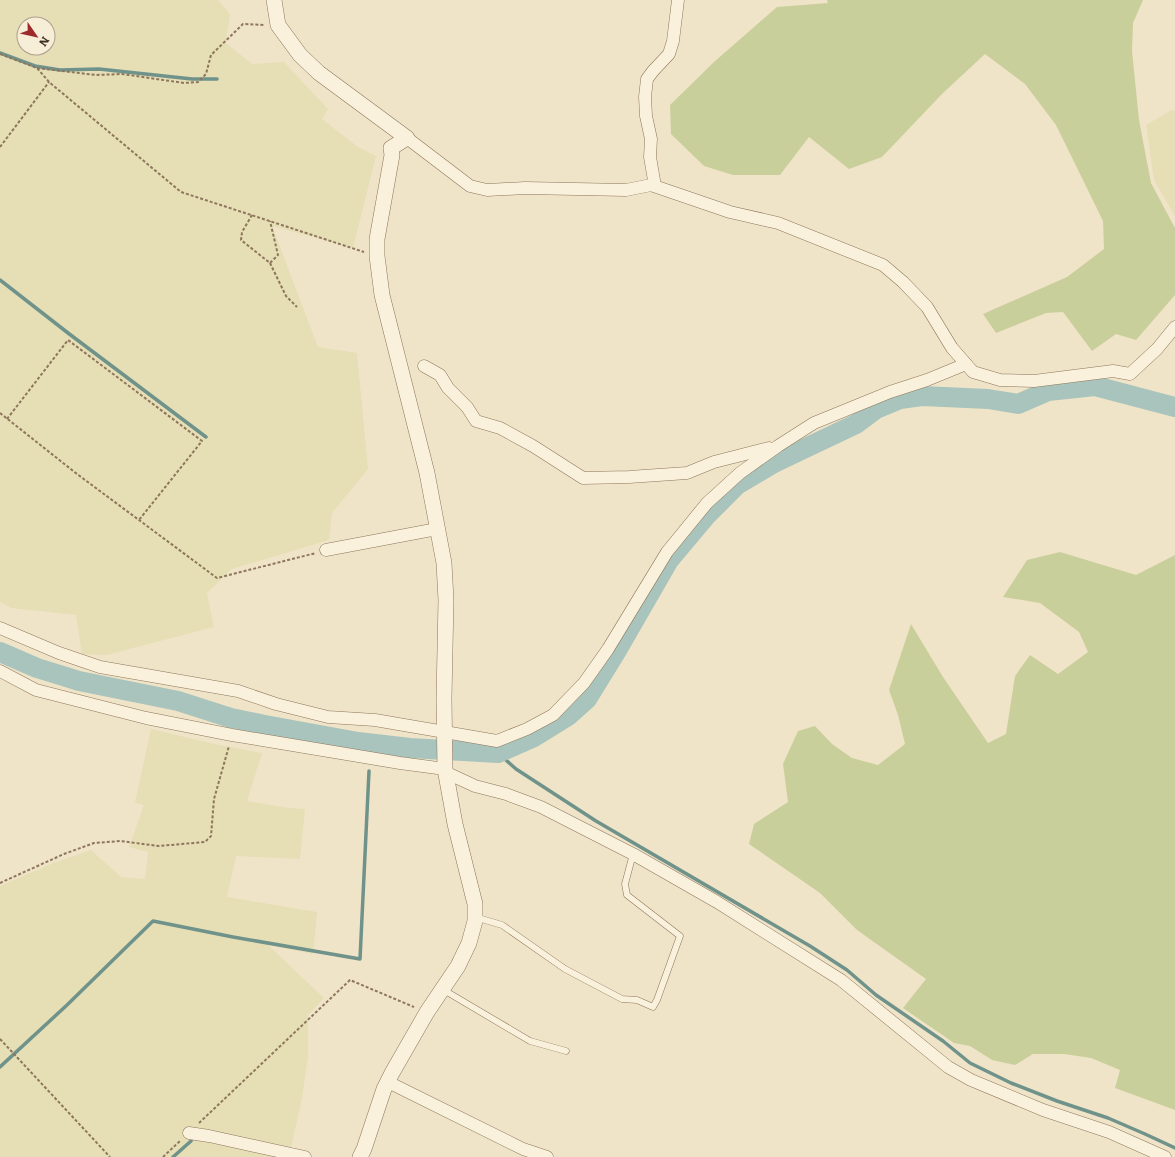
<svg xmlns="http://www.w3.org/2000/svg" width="1175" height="1157" font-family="Literata,serif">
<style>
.farmland{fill:#e6deb5;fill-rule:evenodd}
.green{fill:#c9cf9b}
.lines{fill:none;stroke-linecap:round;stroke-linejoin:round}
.stream{stroke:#6f938a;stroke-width:3.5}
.river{stroke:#a9c4bc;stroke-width:20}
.service-casing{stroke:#8d765c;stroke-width:7}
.minor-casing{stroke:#8d765c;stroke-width:13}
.tertiary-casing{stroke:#8d765c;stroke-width:16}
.path{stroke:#8d765c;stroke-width:2;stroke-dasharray:3 2;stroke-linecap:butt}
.service{stroke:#faf1dc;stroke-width:6}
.minor{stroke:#faf1dc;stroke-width:12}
.tertiary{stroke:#faf1dc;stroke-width:15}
</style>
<rect width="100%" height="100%" fill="#f0e4c8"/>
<g class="farmland">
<path d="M 0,0 L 218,0 L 230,14 L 226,43 L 252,64 L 284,62 L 328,109 L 322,119 L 358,147 L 376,156 L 353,248 L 272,226 L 318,347 L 357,353 L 368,469 L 332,513 L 329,540 L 232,569 L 207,593 L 214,627 L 106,655 L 82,654 L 76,615 L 11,608 L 0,602 ZM 24,24 L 48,24 L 48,48 L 24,48 Z"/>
<polygon points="1175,110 1175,216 1154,180 1146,125 1170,111"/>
<polygon points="151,729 214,744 262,753 247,801 289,808 305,809 300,859 236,856 227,897 317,912 313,954 268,945 324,998 308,1015 308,1057 302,1098 289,1157 0,1157 0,886 53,863 91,850 121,877 145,879 148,852 129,847 144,805 135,803"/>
</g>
<g class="green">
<polygon points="827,0 1143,0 1133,23 1132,51 1139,120 1151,183 1175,228 1175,295 1136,340 1116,334 1092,351 1063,312 1046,313 996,333 983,314 1067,277 1104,249 1103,221 1056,125 1025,84 985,54 942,94 882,157 849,169 809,137 780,175 733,175 704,166 671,134 670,105 714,62 777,7 828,3"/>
<polygon points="1060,552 1136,575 1175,555 1175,1110 1115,1088 1120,1070 1091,1058 1064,1054 1033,1054 1015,1065 992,1060 970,1046 954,1043 903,1008 926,979 857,930 820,893 749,844 754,824 788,802 783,764 798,731 815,726 832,744 852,758 878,765 905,744 898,715 889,690 911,624 943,677 988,743 1006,734 1015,676 1030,655 1058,674 1088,652 1079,632 1040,603 1003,597 1027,560"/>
</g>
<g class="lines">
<g class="stream">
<polyline points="0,53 35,66 60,70 99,69 192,79 217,79"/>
<polyline points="0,280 68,333 206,437"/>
<polyline points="498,753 516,769 596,821 810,946 847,970 876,995 943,1041 970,1063 1011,1083 1057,1101 1108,1118 1145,1134 1175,1148"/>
<polyline points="0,1067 67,1005 153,921 233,937 360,959 369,771"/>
<polyline points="173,1157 191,1141"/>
</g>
<polyline class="river" points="0,652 37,668 79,681 178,701 231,718 265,725 358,742 410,748 498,753 534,737 568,716 587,699 616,652 669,560 706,516 737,485 774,463 856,424 876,409 900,399 922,396 988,399 1018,404 1048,391 1095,386 1175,407"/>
<defs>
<g id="service">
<polyline points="475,917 502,925 565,969 622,999 637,1000 653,1007 657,1000 680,936 627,895 625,884 633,854"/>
<polyline points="442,989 530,1041 566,1051"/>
</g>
<g id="minor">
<polyline points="407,138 470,186 487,190 525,188 626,190 651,185 730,212 778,223 883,265 903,282 927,307 952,348 973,372 1000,380 1034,381 1113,371 1130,374 1157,349 1175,327"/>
<polyline points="655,186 650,157 651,139 646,116 645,97 647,79 653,71 669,54 673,41 678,0"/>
<polyline points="424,366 440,375 448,388 467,407 476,421 500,428 533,446 583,478 629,477 687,473 714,462 769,448"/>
<polyline points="326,550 437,529"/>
<polyline points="0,628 59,653 100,667 238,691 276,704 328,717 375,720 497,741 527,729 553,715 584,683 608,649 667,552 707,503 740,473 778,446 814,423 890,392 927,380 966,364"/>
<polyline points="0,671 36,690 146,718 232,735 400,763 445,769"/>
<polyline points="447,773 475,786 506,794 541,807 633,854 717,902 841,980 948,1067 971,1080 1043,1110 1109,1132 1165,1157"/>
<polyline points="388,1082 523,1149 547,1157"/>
<polyline points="189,1133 209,1136 305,1157"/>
</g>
<polyline id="tertiary" points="274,0 278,25 300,55 319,73 407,138 391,148 392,155 377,239 377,256 382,295 427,473 444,563 446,600 444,698 445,769 455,824 475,904 475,921 469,943 458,966 427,1012 392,1073 384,1089 364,1149 360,1157"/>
</defs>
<use href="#service" class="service-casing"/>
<use href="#minor" class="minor-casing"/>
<use href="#tertiary" class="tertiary-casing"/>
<g class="path">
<polyline points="0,54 37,68 49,82 181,192 364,252"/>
<polyline points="37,68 96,75 122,74 184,83 198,82 206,74 211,55 243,24 265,25"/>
<polyline points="0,147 49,82"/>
<polyline points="252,215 242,232 241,240 270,263 278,255 270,221"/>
<polyline points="270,263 286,296 297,307"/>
<polyline points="0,413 77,474 217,578 316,553"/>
<polyline points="7,419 68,340 202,441 139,520"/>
<polyline points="0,883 64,854 94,843 120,841 159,846 205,842 211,836 214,799 229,746"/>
<polyline points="0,1039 110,1157"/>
<polyline points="199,1123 350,980 414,1007"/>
<polyline points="163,1157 181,1140"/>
</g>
<use href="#service" class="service"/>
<use href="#minor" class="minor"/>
<use href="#tertiary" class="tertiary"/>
</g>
<g transform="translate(36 36) rotate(124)"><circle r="19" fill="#f7eed8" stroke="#ada18e"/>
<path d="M0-3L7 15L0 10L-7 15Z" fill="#9e2a2b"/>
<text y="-6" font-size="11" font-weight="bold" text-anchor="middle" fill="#3d2e20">N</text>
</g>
</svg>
